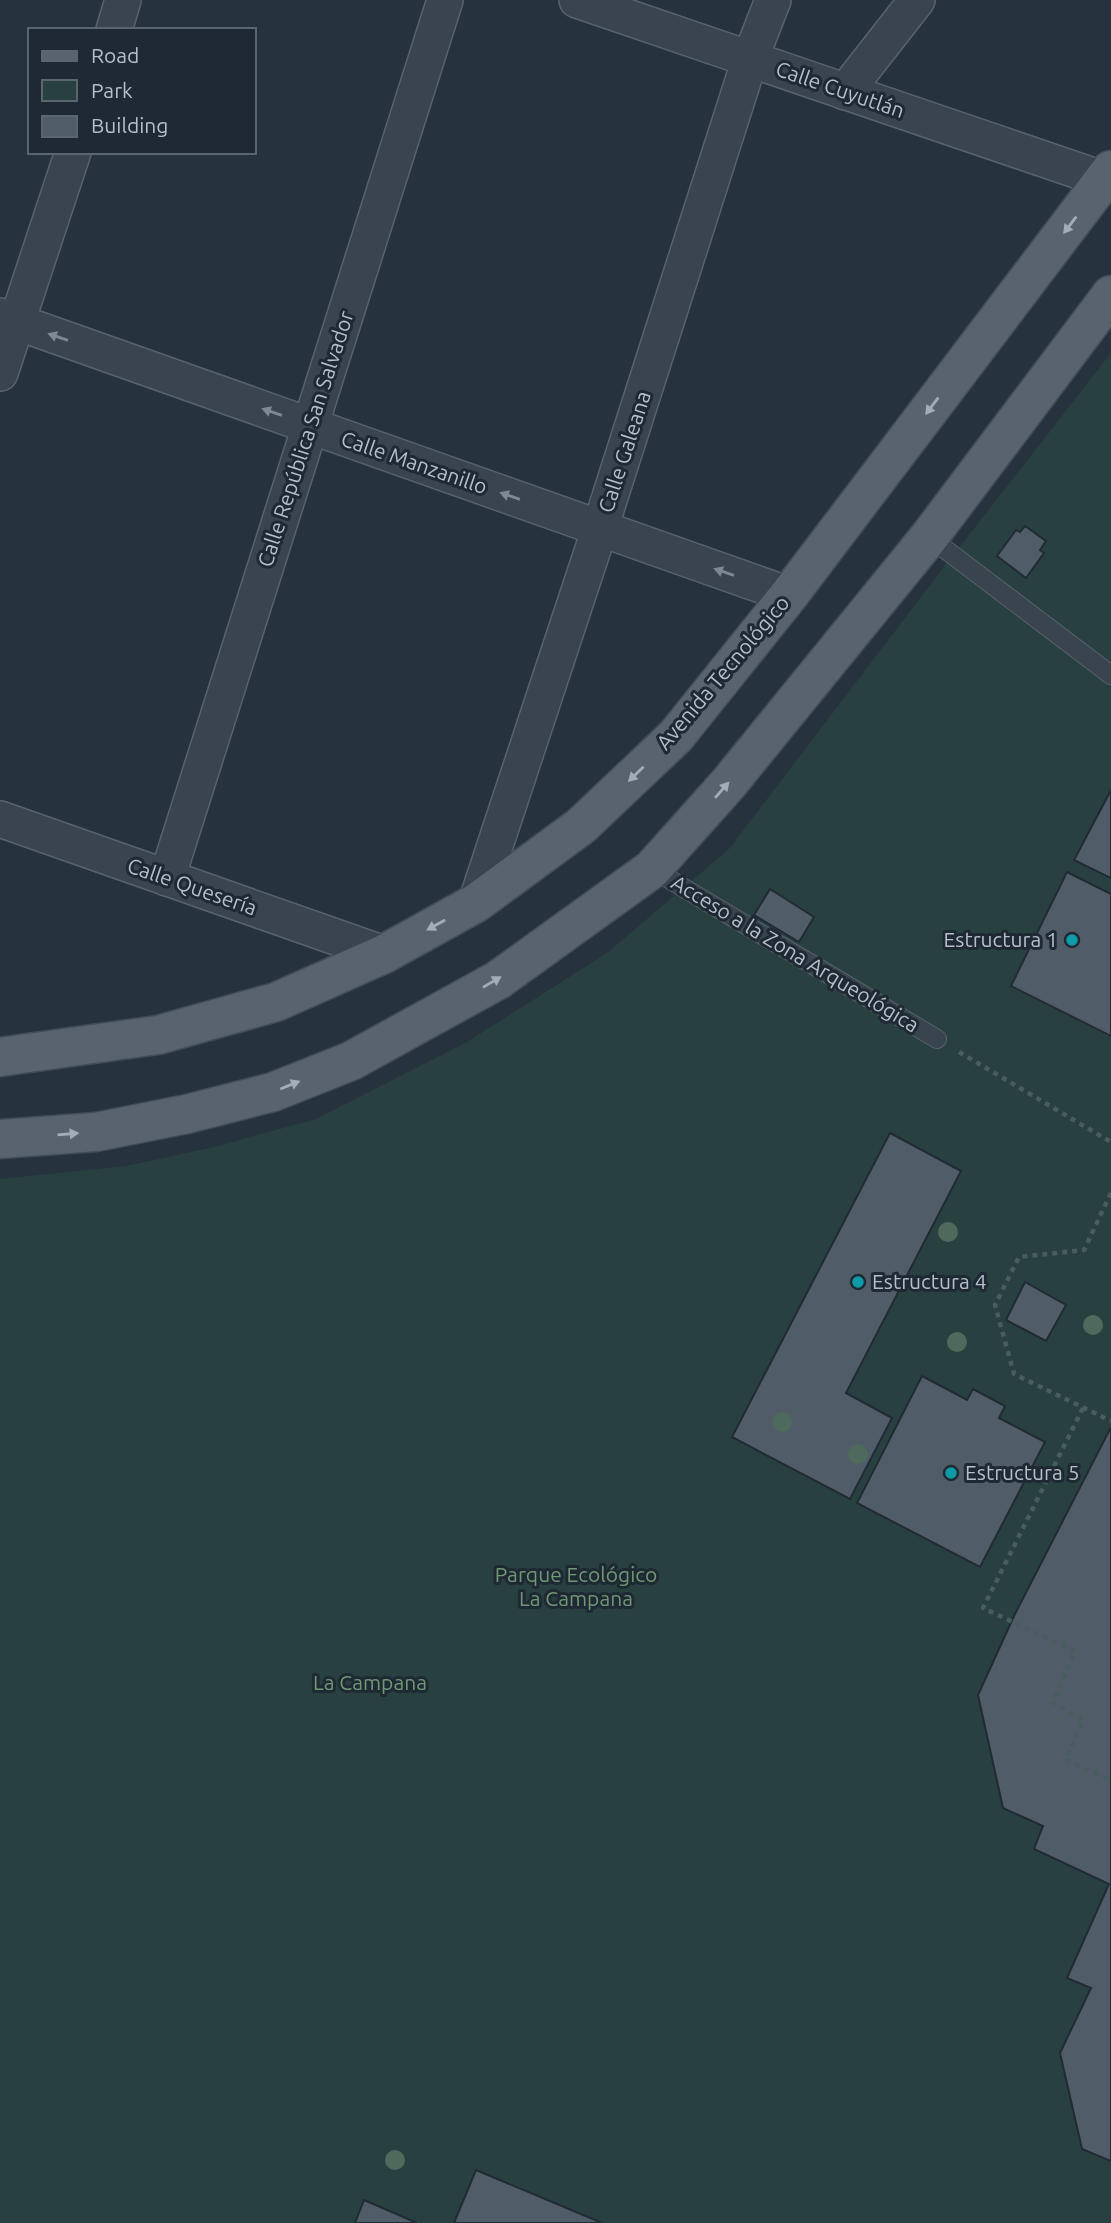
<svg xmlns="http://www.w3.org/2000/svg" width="1111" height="2223" font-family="Ubuntu,sans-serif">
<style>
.green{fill:#294040}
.building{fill:#505d69;stroke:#212b35;stroke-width:2}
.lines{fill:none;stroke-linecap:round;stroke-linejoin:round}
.lane-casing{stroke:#58626c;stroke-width:20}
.street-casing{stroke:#58626c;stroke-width:38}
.primary-casing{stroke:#434d57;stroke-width:41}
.path{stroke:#485d5e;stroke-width:4.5;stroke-dasharray:5 5;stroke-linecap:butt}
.lane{stroke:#3a444e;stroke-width:18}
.street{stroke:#3a444e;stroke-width:35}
.primary{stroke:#58636e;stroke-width:38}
.tree{fill:#4e6a5c}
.oneway{fill:#a3adb7}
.oneway2{fill:#7e8892}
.culture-dot{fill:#0f9aa8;stroke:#1f2933;stroke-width:2.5}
.labels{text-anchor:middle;stroke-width:6;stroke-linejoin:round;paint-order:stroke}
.street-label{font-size:21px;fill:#b6bfc9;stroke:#1f2933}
.poi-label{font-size:21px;fill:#b6bfc9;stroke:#1f2933;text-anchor:start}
.park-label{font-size:21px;fill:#6f9875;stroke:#1f2933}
</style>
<rect width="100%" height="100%" fill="#26323e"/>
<polygon class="green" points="1111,353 1111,2223 0,2223 0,1179 126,1166 214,1147 316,1119 467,1042 607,953 729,849 940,572"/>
<g class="building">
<polygon points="1025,526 1046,541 1040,550 1044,553 1026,578 997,556 1016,530 1020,532"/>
<polygon points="1111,790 1111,878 1074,860"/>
<polygon points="1067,872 1111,894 1111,1036 1011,986"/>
<polygon points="770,889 814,917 799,942 754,915"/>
<polygon points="890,1133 961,1171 846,1393 892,1418 850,1499 732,1437"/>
<polygon points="1025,1282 1066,1305 1046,1341 1006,1320"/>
<polygon points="922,1376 967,1400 973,1389 1005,1406 999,1418 1045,1442 980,1567 857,1503"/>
<polygon points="1110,1429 1111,1430 1111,2161 1082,2149 1060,2053 1091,1988 1067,1978 1109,1884 1034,1849 1043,1826 1003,1808 978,1695 1014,1616"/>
<polygon points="476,2170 602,2223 454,2223"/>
<polygon points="364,2200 417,2223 355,2223"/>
</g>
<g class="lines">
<defs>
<g id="lane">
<polyline points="929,537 1111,675"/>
<polyline points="652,869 937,1039"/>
</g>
<g id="street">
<polyline points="577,0 1111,182"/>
<polyline points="114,30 123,0"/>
<polyline points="845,92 917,0"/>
<polyline points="0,316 789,595"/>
<polyline points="0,373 73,152"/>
<polyline points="0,819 384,954"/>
<polyline points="167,878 445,0"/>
<polyline points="476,903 600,528 750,59 773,0"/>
</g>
<g id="primary">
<polyline points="0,1057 158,1035 276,1002 384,954 476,903 581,826 676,736 789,595 1111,170"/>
<polyline points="0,1139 96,1132 187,1114 273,1092 351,1061 498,980 652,869 728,784 929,537 1111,295"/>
</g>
</defs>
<use href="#lane" class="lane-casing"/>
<use href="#street" class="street-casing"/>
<use href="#primary" class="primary-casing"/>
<g class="path">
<polyline points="959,1052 1111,1142"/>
<polyline points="1111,1193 1084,1250 1019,1257 995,1305 1014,1374 1111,1421"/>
<polyline points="1083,1408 983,1608 1075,1651 1053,1703 1083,1719 1066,1760 1111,1780"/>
</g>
<use href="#lane" class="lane"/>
<use href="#street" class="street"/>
<use href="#primary" class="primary"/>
</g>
<g class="tree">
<circle cx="948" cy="1232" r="10"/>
<circle cx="1093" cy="1325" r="10"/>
<circle cx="957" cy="1342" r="10"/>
<circle cx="782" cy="1422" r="10"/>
<circle cx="858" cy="1454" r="10"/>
<circle cx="395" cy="2160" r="10"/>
</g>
<defs><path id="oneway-solid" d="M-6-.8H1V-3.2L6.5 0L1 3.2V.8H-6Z" transform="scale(1.75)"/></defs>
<g class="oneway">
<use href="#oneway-solid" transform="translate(1070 225) rotate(127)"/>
<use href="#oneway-solid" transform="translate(932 406) rotate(127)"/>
<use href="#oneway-solid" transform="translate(636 774) rotate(136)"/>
<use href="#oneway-solid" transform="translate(722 790) rotate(-49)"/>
<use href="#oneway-solid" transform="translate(436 925) rotate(151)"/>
<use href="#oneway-solid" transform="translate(492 982) rotate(-31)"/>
<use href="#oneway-solid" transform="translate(290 1085) rotate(-22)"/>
<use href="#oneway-solid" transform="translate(68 1134) rotate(-5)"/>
</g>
<g class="oneway2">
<use href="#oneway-solid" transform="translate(58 337) rotate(-161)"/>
<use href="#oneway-solid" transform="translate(272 412) rotate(-161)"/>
<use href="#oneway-solid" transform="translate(510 496) rotate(-161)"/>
<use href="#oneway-solid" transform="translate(724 572) rotate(-161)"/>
</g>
<g class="culture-dot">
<circle cx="1072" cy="940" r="7"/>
<circle cx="858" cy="1282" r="7"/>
<circle cx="951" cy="1473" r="7"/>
</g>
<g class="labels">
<g class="street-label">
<text transform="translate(840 90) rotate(19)" y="7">Calle Cuyutlán</text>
<text transform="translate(306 439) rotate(-72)" y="7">Calle República San Salvador</text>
<text transform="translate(625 452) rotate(-72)" y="7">Calle Galeana</text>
<text transform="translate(414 463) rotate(19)" y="7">Calle Manzanillo</text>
<text transform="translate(723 673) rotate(-50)" y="7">Avenida Tecnológico</text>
<text transform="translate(192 887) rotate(19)" y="7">Calle Quesería</text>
<text transform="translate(795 954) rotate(31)" y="7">Acceso a la Zona Arqueológica</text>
</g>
<g class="poi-label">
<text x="1058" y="947" text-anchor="end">Estructura 1</text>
<text x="872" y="1289">Estructura 4</text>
<text x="965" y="1480">Estructura 5</text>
</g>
<g class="park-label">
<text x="576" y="1582">Parque Ecológico<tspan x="576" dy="24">La Campana</tspan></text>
<text x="370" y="1690">La Campana</text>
</g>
</g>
<rect x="28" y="28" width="228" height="126" fill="#1f2933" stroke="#5b656f" stroke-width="2"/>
<rect x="42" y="51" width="35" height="10" fill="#58636e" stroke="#5b656f" stroke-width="2"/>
<text x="91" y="63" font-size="21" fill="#b6bfc9">Road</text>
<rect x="42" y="80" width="35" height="21" fill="#294040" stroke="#5b656f" stroke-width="2"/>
<text x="91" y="98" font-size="21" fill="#b6bfc9">Park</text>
<rect x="42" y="116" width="35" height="21" fill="#505d69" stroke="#5b656f" stroke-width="2"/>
<text x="91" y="133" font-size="21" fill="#b6bfc9">Building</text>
</svg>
